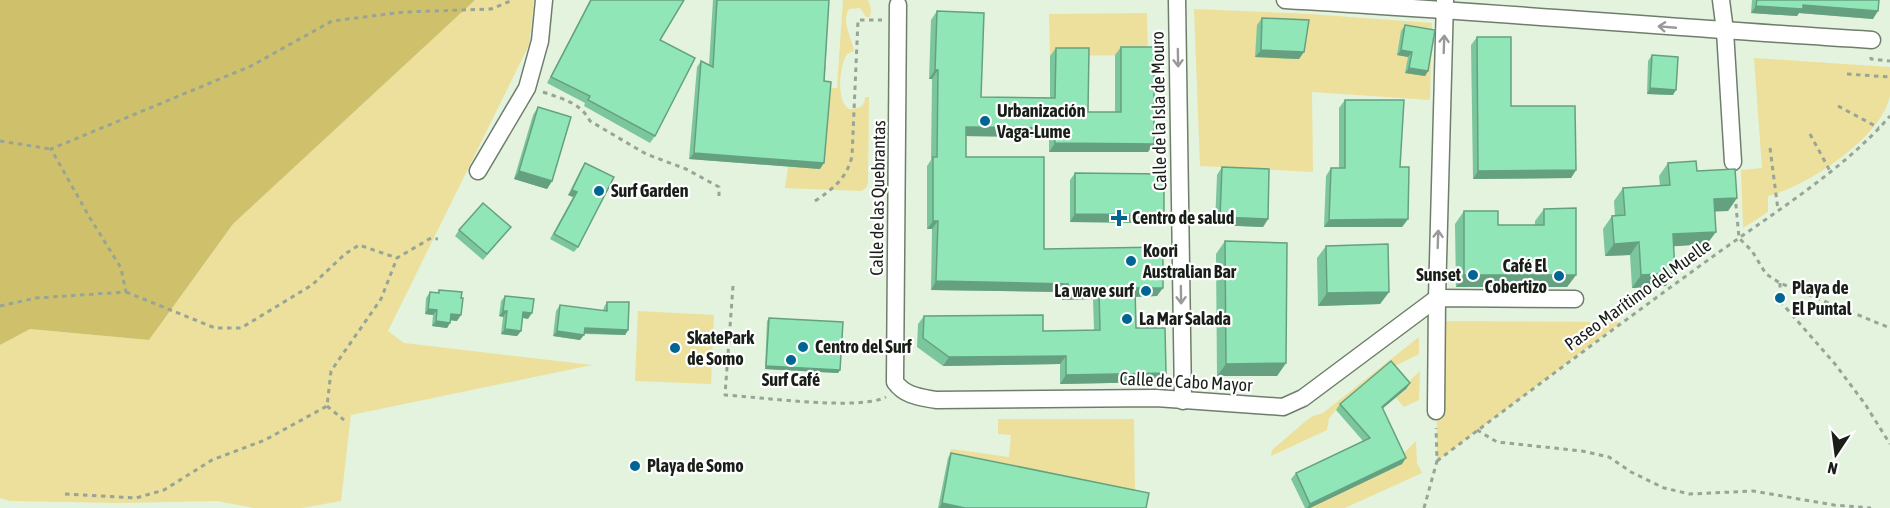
<svg xmlns="http://www.w3.org/2000/svg" width="1890" height="508" font-family="'Asap Condensed',sans-serif">
<style>
.green{fill:#ece09c}
.forest{fill:#cfc16c}
.lines{fill:none;stroke-linecap:round;stroke-linejoin:round}
.street-casing{stroke:#6f7e6b;stroke-width:19}
.path{stroke:#98a495;stroke-width:3;stroke-dasharray:4.5 4.5;stroke-linecap:butt}
.street{stroke:#fff;stroke-width:16}
.wall{fill:#7cc69d}
.shaded-wall{fill:#65a180}
.building{fill:#90e6b7;stroke:#65a180;stroke-width:1.5}
.oneway{stroke:#989a97}
.poi-dot{fill:#006593;stroke:#fff;stroke-width:2}
.labels{text-anchor:middle;stroke-width:4.5;stroke-linejoin:round;paint-order:stroke}
.poi-label{font-size:18px;font-weight:bold;fill:#191f18;stroke:#fff;text-anchor:start}
.street-label{font-size:18px;fill:#191f18;stroke:#fff}
</style>
<rect width="100%" height="100%" fill="#e3f3de"/>
<g class="green">
<polygon points="475,0 534,0 529,45 388,331 404,343 592,365 351,415 341,501 302,508 254,508 217,501 119,503 10,501 0,498 0,345 30,329 149,340 233,224"/>
<path d="M 843,0 L 868,0 L 871,9 L 870,17 L 866,17 L 860,8 L 849,9 C 841,22 852,38 854,51 L 847,54 C 839,67 836,101 849,109 C 859,109 865,107 865,97 L 869,97 L 868,183 L 866,188 L 861,191 L 785,188 L 788,167 L 826,88 L 837,88 Z"/>
<polygon points="1194,9 1310,14 1432,23 1430,100 1312,92 1313,172 1200,166"/>
<polygon points="1147,13 1148,55 1050,56 1049,14"/>
<path d="M 1754,58 L 1890,67 C 1890,76 1890,86 1890,95 C 1883,137 1806,187 1768,196 L 1768,212 L 1743,228 L 1741,170 L 1762,168 Z"/>
<polygon points="638,311 714,315 711,384 635,381"/>
<polygon points="1436,321 1621,322 1437,461"/>
<polygon points="1419,337 1419,354 1389,369 1386,367 1336,410 1329,418 1327,430 1271,456 1272,450 1307,420 1313,416 1323,413"/>
<polygon points="1420,371 1419,400 1404,407 1396,398 1406,390 1403,387"/>
<polygon points="998,419 1134,419 1135,496 948,458 951,449 1009,457 1011,435 998,434"/>
<polygon points="1416,441 1417,463 1422,473 1345,508 1310,508 1401,464 1399,458"/>
</g>
<polygon class="forest" points="0,0 475,0 233,224 149,340 30,329 0,345"/>
<g class="lines">
<defs>
<g id="street">
<polyline points="1177,0 1183,401"/>
<path d="M 1285,0 C 1481,11 1676,28 1872,40"/>
<polyline points="1721,0 1725,31 1733,162"/>
<path d="M 898,5 L 895,382 C 905,396 920,397 936,400 L 1156,398 L 1283,407 L 1303,398 L 1437,298 L 1575,299"/>
<polyline points="478,171 527,88 540,41 544,0"/>
<polyline points="1436,411 1437,298 1445,0"/>
</g>
</defs>
<use href="#street" class="street-casing"/>
<g class="path">
<polyline points="1871,57 1871,59 1890,61"/>
<polyline points="1847,74 1890,77"/>
<path d="M 543,92 C 562,99 580,102 590,121 L 646,154 L 686,169 L 719,187 L 719,196"/>
<polyline points="1838,106 1879,128"/>
<polyline points="1810,134 1830,171"/>
<polyline points="0,141 51,149"/>
<polyline points="1770,148 1778,210"/>
<polyline points="1735,195 1739,238 1752,251 1766,274 1780,283 1890,328"/>
<path d="M 815,201 C 833,189 847,178 852,156 L 858,20 L 882,20"/>
<polyline points="1780,283 1780,301 1835,364 1865,404 1890,444"/>
<path d="M 733,286 L 725,395 C 760,397 860,411 886,397"/>
<polyline points="126,292 215,328 241,328 312,285 345,254 359,245 397,258"/>
<polyline points="0,306 36,298 126,292 121,268 90,218 51,149 251,66 332,21 404,12 491,9 513,0"/>
<polyline points="327,406 344,420"/>
<polyline points="1477,430 1497,442 1582,451 1609,457 1631,472 1664,488 1690,494 1753,491 1834,505 1871,508"/>
<path d="M 1437,461 C 1527,393 1617,326 1708,260 C 1767,217 1843,171 1890,116"/>
<polyline points="65,494 136,498 164,490 212,460 265,440 327,406 331,371 381,299 397,258 431,238 438,239"/>
<polyline points="1424,508 1437,461 1436,428"/>
</g>
<use href="#street" class="street"/>
</g>
<g class="wall">
<polygon points="590,0 684,0 660,40 655,136 650,143 584,106 585,103 547,83"/>
<polygon points="713,0 829,0 820,169 689,159 697,67 701,61 709,65"/>
<polygon points="1752,0 1879,0 1873,19 1799,13 1797,16 1751,13"/>
<polygon points="937,11 981,97 1050,98 1050,56 1056,48 1088,112 1115,112 1115,55 1121,47 1148,152 1049,152 1049,137 966,136 966,157 1044,249 1157,296 1135,297 1136,328 1166,373 1160,382 1060,384 1060,364 943,366 917,347 918,324 924,316 1043,331 1094,330 1093,299 1062,300 1062,292 931,290 932,229 927,229 927,166 931,160 932,79 929,79 931,20"/>
<polygon points="1262,18 1299,59 1255,57 1257,25"/>
<polygon points="1405,25 1428,71 1425,76 1405,73 1408,57 1397,55 1401,31"/>
<polygon points="1477,37 1511,106 1576,170 1571,178 1473,179 1471,45"/>
<polygon points="1652,55 1673,95 1647,94 1648,61"/>
<polygon points="1345,100 1400,167 1408,219 1402,227 1324,227 1326,176 1331,168 1339,168 1339,108"/>
<polygon points="538,107 552,181 547,189 514,179 533,115"/>
<polygon points="585,163 578,247 574,252 550,239 573,197 568,195 581,169"/>
<polygon points="1668,163 1697,171 1737,198 1728,211 1715,211 1707,244 1674,246 1666,286 1632,288 1630,255 1605,256 1603,229 1612,216 1615,216 1614,201 1623,188 1660,186 1659,176"/>
<polygon points="1222,167 1268,219 1263,227 1215,225 1217,175"/>
<polygon points="1075,173 1159,223 1070,222 1070,180"/>
<polygon points="1544,209 1576,275 1567,287 1456,287 1455,224 1464,211 1498,225 1535,225 1535,221"/>
<polygon points="459,230 507,232 483,260 455,236"/>
<polygon points="1225,241 1286,363 1277,376 1217,376 1216,254"/>
<polygon points="1326,246 1389,292 1380,304 1318,306 1317,258"/>
<polygon points="439,290 457,321 451,320 450,323 447,328 432,326 433,315 425,314 426,298 430,292 437,293"/>
<polygon points="505,296 528,319 523,318 521,331 517,336 501,334 503,317 499,316 501,301"/>
<polygon points="607,302 628,330 625,335 584,334 580,340 553,336 556,311 560,305 603,311 604,307"/>
<polygon points="769,318 840,370 838,373 765,369 767,321"/>
<polygon points="1410,383 1406,389 1382,409 1402,464 1310,508 1305,508 1291,479 1296,473 1363,441 1336,410 1340,404"/>
<polygon points="951,453 1146,508 938,508 948,458"/>
</g>
<g class="shaded-wall">
<polygon points="1803,5 1878,11 1873,19 1799,13 1797,16 1751,13 1756,6"/>
<polygon points="1261,50 1304,52 1299,59 1255,57"/>
<polygon points="1401,50 1412,52 1408,57 1397,55"/>
<polygon points="1409,68 1428,71 1425,76 1405,73"/>
<polygon points="935,70 938,70 932,79 929,79"/>
<polygon points="1650,88 1676,90 1673,95 1647,94"/>
<polygon points="966,127 1055,128 1049,137 960,136"/>
<polygon points="1055,143 1154,144 1148,152 1049,152"/>
<polygon points="694,153 824,163 820,169 689,159"/>
<polygon points="1576,170 1571,178 1473,179 1478,171"/>
<polygon points="519,171 552,181 547,189 514,179"/>
<polygon points="572,190 577,192 573,197 568,195"/>
<polygon points="1737,198 1728,211 1705,212 1714,199"/>
<polygon points="1075,214 1164,215 1159,223 1070,222"/>
<polygon points="1220,217 1268,219 1263,227 1215,225"/>
<polygon points="1408,219 1402,227 1324,227 1329,220"/>
<polygon points="933,221 938,221 932,229 927,229"/>
<polygon points="1716,232 1707,244 1664,247 1673,234"/>
<polygon points="1639,242 1630,255 1605,256 1614,244"/>
<polygon points="1675,273 1666,286 1632,288 1641,275"/>
<polygon points="1464,275 1576,275 1567,287 1456,287"/>
<polygon points="936,281 1068,284 1062,292 931,290"/>
<polygon points="1135,288 1163,288 1157,296 1129,297"/>
<polygon points="1068,291 1099,291 1093,299 1062,300"/>
<polygon points="1389,292 1380,304 1318,306 1327,293"/>
<polygon points="428,309 437,310 433,315 425,314"/>
<polygon points="503,311 507,311 503,317 499,316"/>
<polygon points="523,312 532,313 528,319 519,317"/>
<polygon points="451,314 461,315 457,321 448,320"/>
<polygon points="436,321 450,323 447,328 432,326"/>
<polygon points="585,328 628,330 625,335 581,333"/>
<polygon points="505,329 521,331 517,336 501,334"/>
<polygon points="557,331 584,335 580,340 553,336"/>
<polygon points="1066,356 1060,364 943,366 949,357"/>
<polygon points="1286,363 1277,376 1217,376 1226,364"/>
<polygon points="766,366 840,370 838,373 765,369"/>
<polygon points="1166,373 1160,382 1060,384 1066,375"/>
<polygon points="1410,383 1406,389 1377,413 1382,407"/>
<polygon points="1406,458 1402,464 1310,508 1307,508 1310,504"/>
<polygon points="942,503 965,508 939,508"/>
</g>
<g class="building">
<polygon points="591,0 684,0 660,40 695,58 655,136 588,100 590,96 551,77"/>
<polygon points="717,0 829,0 824,81 831,82 824,163 694,153 701,61 713,67"/>
<polygon points="1757,0 1879,0 1878,11 1803,5 1803,9 1756,6"/>
<polygon points="937,11 984,13 981,97 1055,98 1056,48 1089,48 1088,112 1121,112 1121,47 1154,47 1154,144 1055,143 1055,128 966,127 966,157 1044,157 1044,249 1163,247 1163,288 1135,288 1136,328 1165,328 1166,373 1066,375 1066,356 949,357 923,338 924,316 1043,315 1043,331 1100,330 1099,291 1068,291 1068,284 936,281 938,221 933,221 933,157 937,157 938,70 935,70"/>
<polygon points="1262,18 1309,20 1304,52 1261,50"/>
<polygon points="1405,25 1435,30 1428,71 1409,68 1412,52 1401,50"/>
<polygon points="1477,37 1511,37 1511,106 1575,106 1576,170 1478,171"/>
<polygon points="1652,55 1678,57 1676,90 1650,88"/>
<polygon points="1345,100 1404,100 1400,167 1409,167 1408,219 1329,220 1331,168 1345,168"/>
<polygon points="538,107 571,117 552,181 519,171"/>
<polygon points="1696,161 1697,171 1735,169 1737,198 1714,199 1716,232 1673,234 1675,273 1641,275 1639,242 1614,244 1612,216 1625,215 1623,188 1670,185 1668,163"/>
<polygon points="585,163 614,177 578,247 554,234 577,192 572,190"/>
<polygon points="1222,167 1269,169 1268,219 1220,217"/>
<polygon points="1075,173 1164,174 1164,215 1075,214"/>
<polygon points="483,203 511,227 487,254 459,230"/>
<polygon points="1576,208 1576,275 1464,275 1464,211 1498,211 1498,225 1544,225 1544,209"/>
<polygon points="1225,241 1287,243 1286,363 1226,364"/>
<polygon points="1388,244 1389,292 1327,293 1326,246"/>
<polygon points="439,290 462,292 461,298 463,298 461,315 451,314 450,323 436,321 437,310 428,309 430,292 439,293"/>
<polygon points="505,296 534,299 532,313 523,312 521,331 505,329 507,311 503,311"/>
<polygon points="607,302 629,302 628,330 585,328 584,335 557,331 560,305 607,311"/>
<polygon points="769,318 843,322 840,370 766,366"/>
<polygon points="1391,361 1410,383 1382,407 1406,458 1310,504 1296,473 1370,438 1340,404"/>
<polygon points="951,453 1149,493 1146,508 965,508 942,503"/>
</g>
<defs><path id="oneway-shaft" d="M-6 0H5M1.5-3L5.5 0L1.5 3" fill="none" stroke-width="1.6" stroke-linecap="round" stroke-linejoin="round" transform="scale(1.5)"/></defs>
<g class="oneway">
<use href="#oneway-shaft" transform="translate(1667 27) rotate(-175)"/>
<use href="#oneway-shaft" transform="translate(1444 44) rotate(-88)"/>
<use href="#oneway-shaft" transform="translate(1178 58) rotate(89)"/>
<use href="#oneway-shaft" transform="translate(1438 239) rotate(-88)"/>
<use href="#oneway-shaft" transform="translate(1181 295) rotate(89)"/>
</g>
<g class="poi-dot">
<circle cx="985" cy="121" r="6"/>
<circle cx="599" cy="191" r="6"/>
<path d="M1116 209h6v6h6v6h-6v6h-6v-6h-6v-6h6z"/>
<circle cx="1131" cy="261" r="6"/>
<circle cx="1473" cy="275" r="6"/>
<circle cx="1559" cy="276" r="6"/>
<circle cx="1146" cy="291" r="6"/>
<circle cx="1780" cy="298" r="6"/>
<circle cx="1127" cy="319" r="6"/>
<circle cx="803" cy="347" r="6"/>
<circle cx="675" cy="348" r="6"/>
<circle cx="791" cy="360" r="6"/>
<circle cx="635" cy="466" r="6"/>
</g>
<g class="labels">
<g class="poi-label">
<text x="997" y="117">Urbanización<tspan x="997" dy="21">Vaga-Lume</tspan></text>
<text x="611" y="197">Surf Garden</text>
<text x="1132" y="224">Centro de salud</text>
<text x="1143" y="257">Koori<tspan x="1143" dy="21">Australian Bar</tspan></text>
<text x="1547" y="272" text-anchor="end">Café El<tspan x="1547" dy="21">Cobertizo</tspan></text>
<text x="1461" y="281" text-anchor="end">Sunset</text>
<text x="1792" y="294">Playa de<tspan x="1792" dy="21">El Puntal</tspan></text>
<text x="1134" y="297" text-anchor="end">La wave surf</text>
<text x="1139" y="325">La Mar Salada</text>
<text x="687" y="344">SkatePark<tspan x="687" dy="21">de Somo</tspan></text>
<text x="815" y="353">Centro del Surf</text>
<text x="791" y="386" text-anchor="middle">Surf Café</text>
<text x="647" y="472">Playa de Somo</text>
</g>
<g class="street-label">
<text transform="translate(1159 111) rotate(-91)" y="6">Calle de la Isla de Mouro</text>
<text transform="translate(878 198) rotate(-89)" y="6">Calle de las Quebrantas</text>
<text transform="translate(1638 295) rotate(-36)" y="6">Paseo Marítimo del Muelle</text>
<text transform="translate(1186 382) rotate(3)" y="6">Calle de Cabo Mayor</text>
</g>
</g>
<g transform="translate(1836 454) rotate(193)" stroke="#ffffff" stroke-width="4.5" paint-order="stroke">
<path d="M0-4.5L10 22L0 15L-10 22Z" fill="#191f18"/>
<text y="-9" font-size="16" font-weight="bold" text-anchor="middle" fill="#191f18">N</text>
</g>
</svg>
